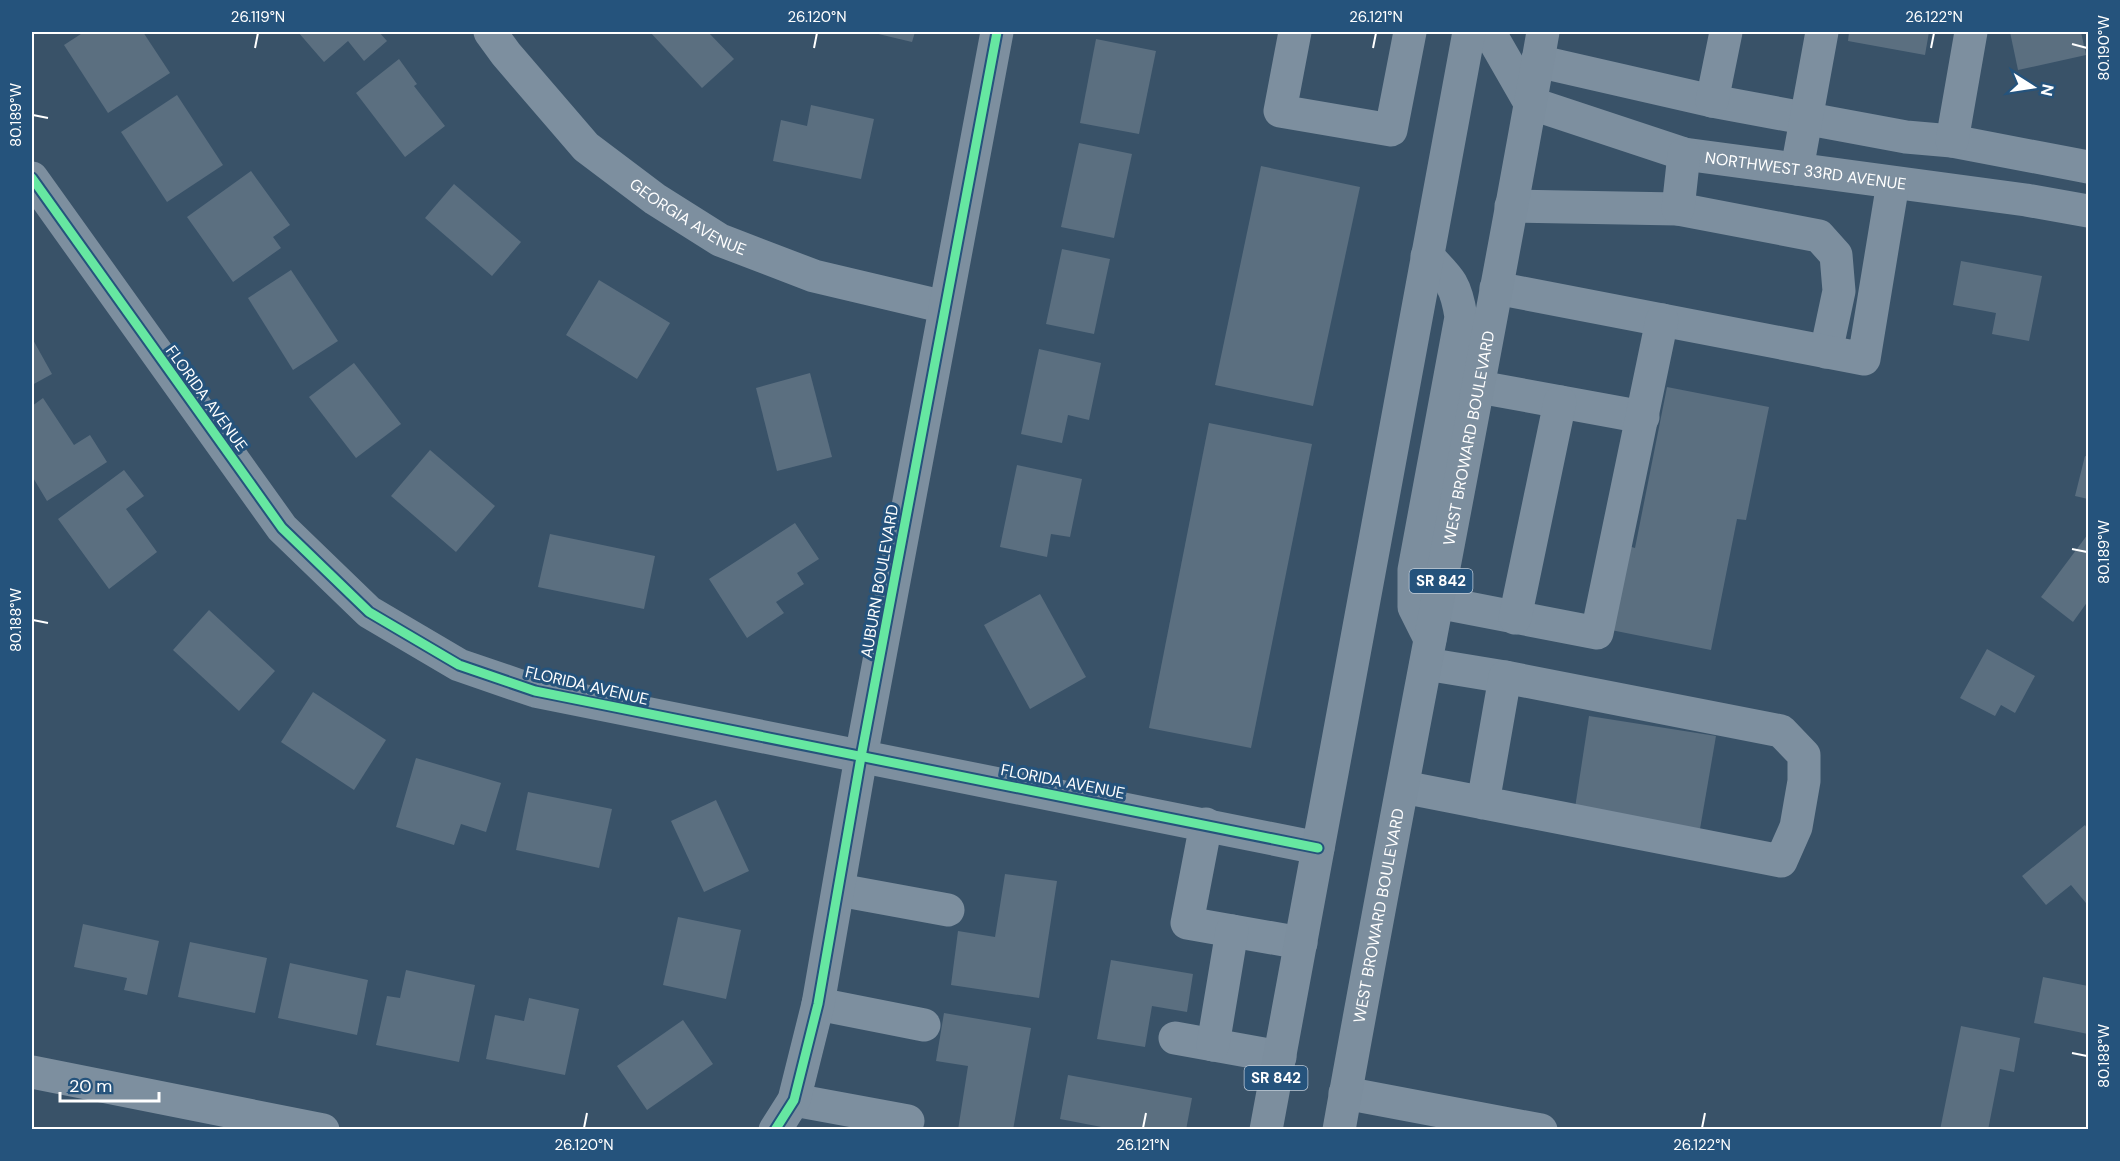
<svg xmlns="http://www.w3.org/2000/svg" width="2120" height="1161" font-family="'DM Sans',sans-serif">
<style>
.building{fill:#5b6f80}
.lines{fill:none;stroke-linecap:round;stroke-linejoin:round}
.minor{stroke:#7d8f9f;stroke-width:33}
.major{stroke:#7c8e9e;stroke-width:33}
.cycleway-casing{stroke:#25537c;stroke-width:13}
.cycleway{stroke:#66e7a1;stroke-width:9}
.ticks{fill:none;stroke:#fff;stroke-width:2}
.labels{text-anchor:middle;stroke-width:6;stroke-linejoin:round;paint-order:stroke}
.shield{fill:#25537c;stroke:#becbd8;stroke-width:1.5}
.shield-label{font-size:15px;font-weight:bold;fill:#fff}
.street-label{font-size:16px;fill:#fff;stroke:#25537c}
.neatline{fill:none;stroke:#fff;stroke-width:2}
.ticks-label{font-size:15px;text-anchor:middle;fill:#fff}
</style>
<rect width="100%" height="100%" fill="#395268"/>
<g class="building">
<polygon points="84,32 143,32 170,73 108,113 64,45"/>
<polygon points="298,32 379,32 387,41 364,61 348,41 324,62"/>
<polygon points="650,32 708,32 734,59 702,88"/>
<polygon points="870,32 915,32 912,42"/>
<polygon points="1849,32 1929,32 1925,55 1848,41"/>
<polygon points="2010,32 2081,32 2086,55 2018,70"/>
<polygon points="1096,39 1156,51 1139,134 1080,123"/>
<polygon points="399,59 417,84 414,86 445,126 405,157 356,93"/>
<polygon points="177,95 223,165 167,202 121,132"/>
<polygon points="811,105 874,119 861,179 773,161 781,120 807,126"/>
<polygon points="1079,143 1132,154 1114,238 1061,227"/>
<polygon points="1261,166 1360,187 1313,406 1215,385"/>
<polygon points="251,171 290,225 273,237 281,248 233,282 187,217"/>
<polygon points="454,184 521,242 492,276 425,218"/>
<polygon points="1062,249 1110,259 1094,334 1046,324"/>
<polygon points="1961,261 2042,276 2029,341 1992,334 1996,313 1953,305"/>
<polygon points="291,270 338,341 293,370 248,298"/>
<polygon points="599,280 670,323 637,379 566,335"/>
<polygon points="32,338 52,374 32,385"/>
<polygon points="1039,349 1101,363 1089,420 1068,415 1062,443 1021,434"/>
<polygon points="354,363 401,424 356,458 309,397"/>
<polygon points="810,373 832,457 777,471 756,388"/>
<polygon points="1667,387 1769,407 1746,520 1737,519 1711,650 1611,630 1628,546 1635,548"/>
<polygon points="43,398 74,445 90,435 107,462 47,501 32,476 32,406"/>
<polygon points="1209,423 1312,444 1251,748 1149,728"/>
<polygon points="430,450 495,506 456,552 391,496"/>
<polygon points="2085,456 2088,457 2088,499 2075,496"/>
<polygon points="1017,465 1082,479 1070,537 1051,534 1047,557 1000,547"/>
<polygon points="124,470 144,496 126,509 157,552 109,589 58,519"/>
<polygon points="795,523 819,559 797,573 804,584 776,602 784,613 747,638 709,579"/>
<polygon points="550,534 655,556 644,609 538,587"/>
<polygon points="2088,534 2088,601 2073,622 2041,597"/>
<polygon points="1040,594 1086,677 1030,709 984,625"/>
<polygon points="209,610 275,671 239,711 173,650"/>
<polygon points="1987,649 2035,676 2015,713 2001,705 1995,716 1960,698"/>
<polygon points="313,692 386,740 354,790 281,742"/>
<polygon points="1589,716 1716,736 1700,829 1575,808"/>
<polygon points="416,758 501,783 486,832 461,824 454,845 396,827"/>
<polygon points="528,792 612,809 599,868 516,850"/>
<polygon points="716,800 749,871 704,892 671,821"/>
<polygon points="2085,825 2088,830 2088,901 2086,903 2071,885 2046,905 2022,876"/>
<polygon points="1005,874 1057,881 1039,998 951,985 958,931 995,937"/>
<polygon points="678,917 741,930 726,999 663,985"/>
<polygon points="83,924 159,941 147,995 124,990 127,978 74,967"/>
<polygon points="190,942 267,958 255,1013 178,997"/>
<polygon points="1111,960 1193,974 1187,1012 1152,1006 1145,1047 1097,1039"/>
<polygon points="290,963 368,980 357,1035 278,1018"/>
<polygon points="406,970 475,985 459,1062 376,1045 387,996 400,998"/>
<polygon points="2043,977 2088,986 2088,1034 2034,1023"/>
<polygon points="529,998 579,1009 565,1075 486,1059 495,1015 524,1021"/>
<polygon points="944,1013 1031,1028 1013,1130 958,1130 968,1066 936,1061"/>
<polygon points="683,1020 713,1064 647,1110 617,1066"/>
<polygon points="1961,1026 2020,1038 2014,1072 2000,1069 1988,1130 1940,1130"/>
<polygon points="1068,1075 1192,1098 1186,1130 1117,1130 1060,1119"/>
</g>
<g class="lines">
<g class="minor">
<path id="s1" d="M 490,32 L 506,54 L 586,147 L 655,199 L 720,240 L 814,276 L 945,307"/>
<polyline points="1295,32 1280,111 1391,130 1410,32"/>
<polyline points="1537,61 1712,101 1906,137 1952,141 2088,167"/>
<polyline points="1712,101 1726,32"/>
<path id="s2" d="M 1530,103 L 1684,154 L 2026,200 L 2088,211"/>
<polyline points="1952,141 1971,32"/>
<polyline points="1797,169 1822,32"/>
<polyline points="32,178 282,528 369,612 459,665 535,691 1318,848"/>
<polyline points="1511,206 1678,209 1819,236 1836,255 1839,291 1826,352"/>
<polyline points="1678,209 1684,154"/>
<polyline points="1496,288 1864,359 1893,183"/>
<polyline points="1479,387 1643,417"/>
<polyline points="1437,602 1597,633 1662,320"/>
<polyline points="1515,618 1560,402"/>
<polyline points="1426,664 1505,677"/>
<polyline points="1403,787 1781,861 1796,827 1804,781 1804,755 1781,731 1505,677 1483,803"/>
<polyline points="1206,824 1187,923 1301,943"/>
<polyline points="839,890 948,910"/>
<polyline points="818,1004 924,1025"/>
<polyline points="1175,1038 1280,1057"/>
<polyline points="1213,1045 1232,931"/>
<polyline points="32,1072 323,1130"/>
<polyline points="1345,1093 1541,1130"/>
<polyline points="794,1100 908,1121"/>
<polyline points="775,1130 794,1100 818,1004 861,757 997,32"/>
</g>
<g class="major">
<polyline points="1491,32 1495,42 1530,103"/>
<path d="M 1427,256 C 1450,279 1456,284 1461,317 L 1414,570 L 1414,607 L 1430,639"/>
<polyline points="1266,1130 1469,32"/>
<path id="s3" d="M 1339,1130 C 1404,763 1479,398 1543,32"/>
</g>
<defs>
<g id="cycleway">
<polyline points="32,178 282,528 369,612 459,665 535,691 1318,848"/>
<polyline points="775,1130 794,1100 818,1004 861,757 997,32"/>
</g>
</defs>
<use href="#cycleway" class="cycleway-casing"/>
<use href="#cycleway" class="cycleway"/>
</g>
<path class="ticks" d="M 2072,44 L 2087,48M 255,48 L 258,33M 814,48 L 817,33M 1373,48 L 1376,33M 1931,48 L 1934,33M 33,115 L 48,118M 2072,549 L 2087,552M 33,620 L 48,623M 2072,1053 L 2087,1056M 584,1128 L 587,1113M 1143,1128 L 1146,1113M 1702,1128 L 1705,1113"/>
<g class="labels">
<g class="shield">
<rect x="1409.5" y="569" width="63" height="24" rx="4.5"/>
<rect x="1244.5" y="1066" width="63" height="24" rx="4.5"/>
</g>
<g class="shield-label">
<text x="1441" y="586">SR 842</text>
<text x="1276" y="1083">SR 842</text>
</g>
<g class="street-label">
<text dy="6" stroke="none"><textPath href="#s2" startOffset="285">NORTHWEST 33RD AVENUE</textPath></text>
<text dy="6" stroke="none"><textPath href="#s1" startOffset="274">GEORGIA AVENUE</textPath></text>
<text transform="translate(207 398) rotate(54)" y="6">FLORIDA AVENUE</text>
<text dy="6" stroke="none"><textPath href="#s3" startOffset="704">WEST BROWARD BOULEVARD</textPath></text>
<text transform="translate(879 581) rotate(-80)" y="6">AUBURN BOULEVARD</text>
<text transform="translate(587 685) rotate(13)" y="6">FLORIDA AVENUE</text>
<text transform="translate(1063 781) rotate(11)" y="6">FLORIDA AVENUE</text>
<text dy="6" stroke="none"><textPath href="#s3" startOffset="218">WEST BROWARD BOULEVARD</textPath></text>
</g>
</g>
<rect width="2120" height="1161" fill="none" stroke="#25537c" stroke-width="66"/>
<g transform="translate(2033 87) rotate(102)" stroke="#25537c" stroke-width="4.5" paint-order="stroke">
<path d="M0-4.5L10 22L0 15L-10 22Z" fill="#ffffff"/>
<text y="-9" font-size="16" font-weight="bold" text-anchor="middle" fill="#ffffff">N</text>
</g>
<path d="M60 1092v9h99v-9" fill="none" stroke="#ffffff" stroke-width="3"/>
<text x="69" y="1092" font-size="18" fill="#ffffff" stroke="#25537c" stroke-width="4.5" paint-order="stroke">20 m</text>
<rect x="33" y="33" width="2054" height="1095" class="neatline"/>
<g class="ticks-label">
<text x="258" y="22">26.119°N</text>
<text x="817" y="22">26.120°N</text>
<text x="1376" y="22">26.121°N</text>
<text x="1934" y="22">26.122°N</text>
<text transform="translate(2104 48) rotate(-90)" y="5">80.190°W</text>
<text transform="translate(16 115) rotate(-90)" y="5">80.189°W</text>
<text transform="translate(2104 552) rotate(-90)" y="5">80.189°W</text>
<text transform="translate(16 620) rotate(-90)" y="5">80.188°W</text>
<text transform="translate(2104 1056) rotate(-90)" y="5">80.188°W</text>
<text x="584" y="1150">26.120°N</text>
<text x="1143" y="1150">26.121°N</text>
<text x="1702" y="1150">26.122°N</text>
</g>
</svg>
